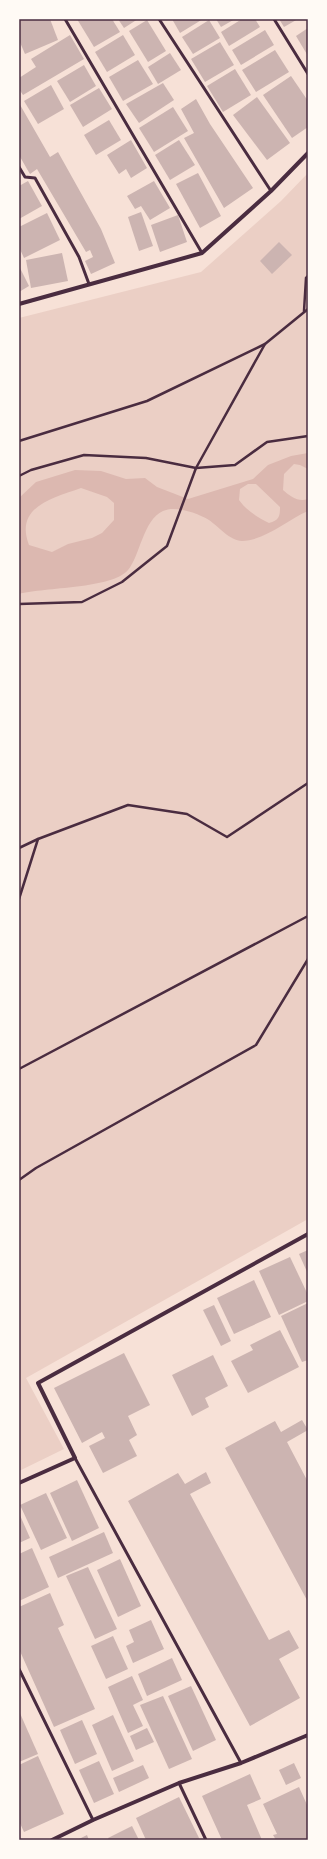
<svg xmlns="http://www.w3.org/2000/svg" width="327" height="1859" font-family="'Sofia Sans Condensed',sans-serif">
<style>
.green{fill:#ebcfc5}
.water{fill:#dcb8b0;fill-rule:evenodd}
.building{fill:#ccb4b1}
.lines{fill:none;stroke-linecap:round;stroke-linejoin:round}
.path{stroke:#4a2c40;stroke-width:2.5}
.service{stroke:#4a2c40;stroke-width:3}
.minor{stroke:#4a2c40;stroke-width:4}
.neatline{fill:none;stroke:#4a2c40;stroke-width:1.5}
</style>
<rect width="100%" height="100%" fill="#f7e1d7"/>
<polygon class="green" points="308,173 308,1219 26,1378 64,1449 19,1471 19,318 201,272 281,201"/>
<path class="water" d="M 308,453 L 308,469 L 300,465 L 294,464 L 284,474 L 283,490 C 291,497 298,502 308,499 L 308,511 C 287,520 266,540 242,541 C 230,541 218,526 209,520 C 198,513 175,505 163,511 C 143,520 140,556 128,570 C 112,589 45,587 19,594 L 19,498 L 36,482 L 75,470 L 101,471 L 126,479 L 145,478 L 157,487 L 188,499 L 253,479 L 268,465 L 291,456 ZM 248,484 L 256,484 L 280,507 C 280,517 279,520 269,523 C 257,517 247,511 239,500 L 240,489 ZM 81,488 L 107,497 L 114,503 L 114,520 L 102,533 L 92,538 L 68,544 L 52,552 L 29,545 C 14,506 54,498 81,488 Z"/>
<g class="building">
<polygon points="19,19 50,19 58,40 25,54 19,40"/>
<polygon points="77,19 112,19 120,32 94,47"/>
<polygon points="118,19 138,19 124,28"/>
<polygon points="172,19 203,19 180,33"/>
<polygon points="216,19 235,19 221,27"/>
<polygon points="242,19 255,19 260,27 229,46 221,32"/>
<polygon points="279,19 298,19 284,27"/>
<polygon points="147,20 166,51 148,62 129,31"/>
<polygon points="209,20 220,38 193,54 182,37"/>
<polygon points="308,28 308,56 296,36"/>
<polygon points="265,30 274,45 241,65 232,50"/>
<polygon points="70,35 84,59 23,95 19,89 19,78 36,67 31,59"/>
<polygon points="123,35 135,55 107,72 95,52"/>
<polygon points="220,42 234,65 205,82 191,59"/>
<polygon points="275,50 289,72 256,92 242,70"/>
<polygon points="170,53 181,70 158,84 148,67"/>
<polygon points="138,60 153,84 123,101 109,77"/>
<polygon points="84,65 96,86 70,102 57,81"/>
<polygon points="235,69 251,95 223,112 207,86"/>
<polygon points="291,76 308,101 308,127 292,138 263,95"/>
<polygon points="163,83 174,100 139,123 126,104"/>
<polygon points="51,85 64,109 38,124 24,101"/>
<polygon points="99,88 112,109 83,127 70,105"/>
<polygon points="257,97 290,143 267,160 233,115"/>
<polygon points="196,99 210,124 253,188 224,208 184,138 194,133 181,109"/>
<polygon points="19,103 50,157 58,152 101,229 115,263 91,274 85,261 93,257 90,250 86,252 37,169 30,174 27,169 19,155"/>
<polygon points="173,107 188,131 154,152 139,128"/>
<polygon points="109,120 121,140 96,155 84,135"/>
<polygon points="131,140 147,168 131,178 126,169 119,174 107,155"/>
<polygon points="179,140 195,165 170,180 155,155"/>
<polygon points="198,173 221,216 200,228 176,184"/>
<polygon points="28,181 42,206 19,219 19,186"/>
<polygon points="154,181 170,208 150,220 141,206 135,209 127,196"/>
<polygon points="141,212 153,246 139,251 128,217"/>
<polygon points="47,213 60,240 24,258 19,247 19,227"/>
<polygon points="178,215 187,242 160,252 151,225"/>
<polygon points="279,242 292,255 272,274 260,261"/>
<polygon points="62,253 68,281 31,288 26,260"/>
<polygon points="19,266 29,286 19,292"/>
<polygon points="308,1250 308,1274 299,1254"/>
<polygon points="290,1257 308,1295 308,1301 279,1315 259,1271"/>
<polygon points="254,1280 271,1317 234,1334 217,1298"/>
<polygon points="308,1303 308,1360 302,1362 281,1316"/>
<polygon points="214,1305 231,1341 221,1346 203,1310"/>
<polygon points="280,1330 299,1367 248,1393 231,1361 253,1350 250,1345"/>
<polygon points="124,1353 150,1405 128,1416 137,1435 129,1440 137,1456 103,1473 89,1446 105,1438 102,1432 82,1443 54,1388"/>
<polygon points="213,1355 228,1386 205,1398 209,1407 192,1416 172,1375"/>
<polygon points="302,1420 308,1430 287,1442 308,1482 308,1602 225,1448 275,1421 281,1432"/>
<polygon points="206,1472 211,1483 190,1494 269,1640 289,1630 299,1648 279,1659 300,1698 250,1726 128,1501 178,1473 185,1484"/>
<polygon points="77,1480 99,1528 72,1541 50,1493"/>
<polygon points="46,1493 67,1538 41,1550 20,1505"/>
<polygon points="19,1513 30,1538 19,1543"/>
<polygon points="104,1532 113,1553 58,1578 49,1557"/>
<polygon points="32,1548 49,1587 19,1601 19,1554"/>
<polygon points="120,1559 141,1606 118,1617 97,1570"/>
<polygon points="88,1567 117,1629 95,1639 66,1576"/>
<polygon points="50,1593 64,1625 58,1628 95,1709 54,1727 19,1649 19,1607"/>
<polygon points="151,1620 164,1649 133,1663 126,1646 134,1642 129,1630"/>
<polygon points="113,1636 128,1669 106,1679 91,1646"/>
<polygon points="172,1658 182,1680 147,1696 138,1674"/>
<polygon points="132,1676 143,1700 133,1705 143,1726 128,1733 108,1687"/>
<polygon points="191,1686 216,1740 193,1751 168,1696"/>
<polygon points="163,1696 192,1759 169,1769 140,1705"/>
<polygon points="19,1711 38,1754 19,1762"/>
<polygon points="113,1715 134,1761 112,1771 92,1725"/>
<polygon points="82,1720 97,1754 75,1764 60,1730"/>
<polygon points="147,1728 154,1742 136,1750 130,1736"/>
<polygon points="38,1756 64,1814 24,1832 19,1821 19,1765"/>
<polygon points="99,1761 114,1794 94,1803 79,1770"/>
<polygon points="294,1763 301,1778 286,1785 279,1770"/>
<polygon points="143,1765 149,1778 119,1792 113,1778"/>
<polygon points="250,1774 261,1799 247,1805 262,1840 222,1840 202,1796"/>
<polygon points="299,1787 308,1807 308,1840 276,1840 273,1835 277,1834 263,1804"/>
<polygon points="179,1797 200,1840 146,1840 136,1818"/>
<polygon points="132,1826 139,1840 109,1840 108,1838"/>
<polygon points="87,1835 89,1840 77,1840"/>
</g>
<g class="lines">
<g class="path">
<polyline points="304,311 306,278 308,276"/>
<polyline points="19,441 147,401 265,344 308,309"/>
<polyline points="19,476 31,470 84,455 146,458 196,468 235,465 267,442 308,436"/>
<polyline points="19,604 82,602 122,582 167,546 196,468 265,344"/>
<polyline points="19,848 38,839 128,805 187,814 227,837 308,783"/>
<polyline points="19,899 38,839"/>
<polyline points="19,1069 308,916"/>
<polyline points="19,1180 36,1168 256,1045 308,959"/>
</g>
<g class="service">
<polyline points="65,19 202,253"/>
<polyline points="159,19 271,191"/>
<polyline points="274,19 308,74"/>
<polyline points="19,167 25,177 35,178 79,257 89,284"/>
<polyline points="75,1458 241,1763"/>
<polyline points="19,1669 93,1820"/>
<polyline points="179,1783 206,1840"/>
</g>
<g class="minor">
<polyline points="19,304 202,253 271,191 308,153"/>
<polyline points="19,1483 75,1458 38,1383 308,1234"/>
<polyline points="52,1840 93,1820 179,1783 241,1763 308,1735"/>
</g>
</g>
<rect width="327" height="1859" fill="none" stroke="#fffaf5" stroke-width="40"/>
<rect x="20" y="20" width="287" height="1819" class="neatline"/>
</svg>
